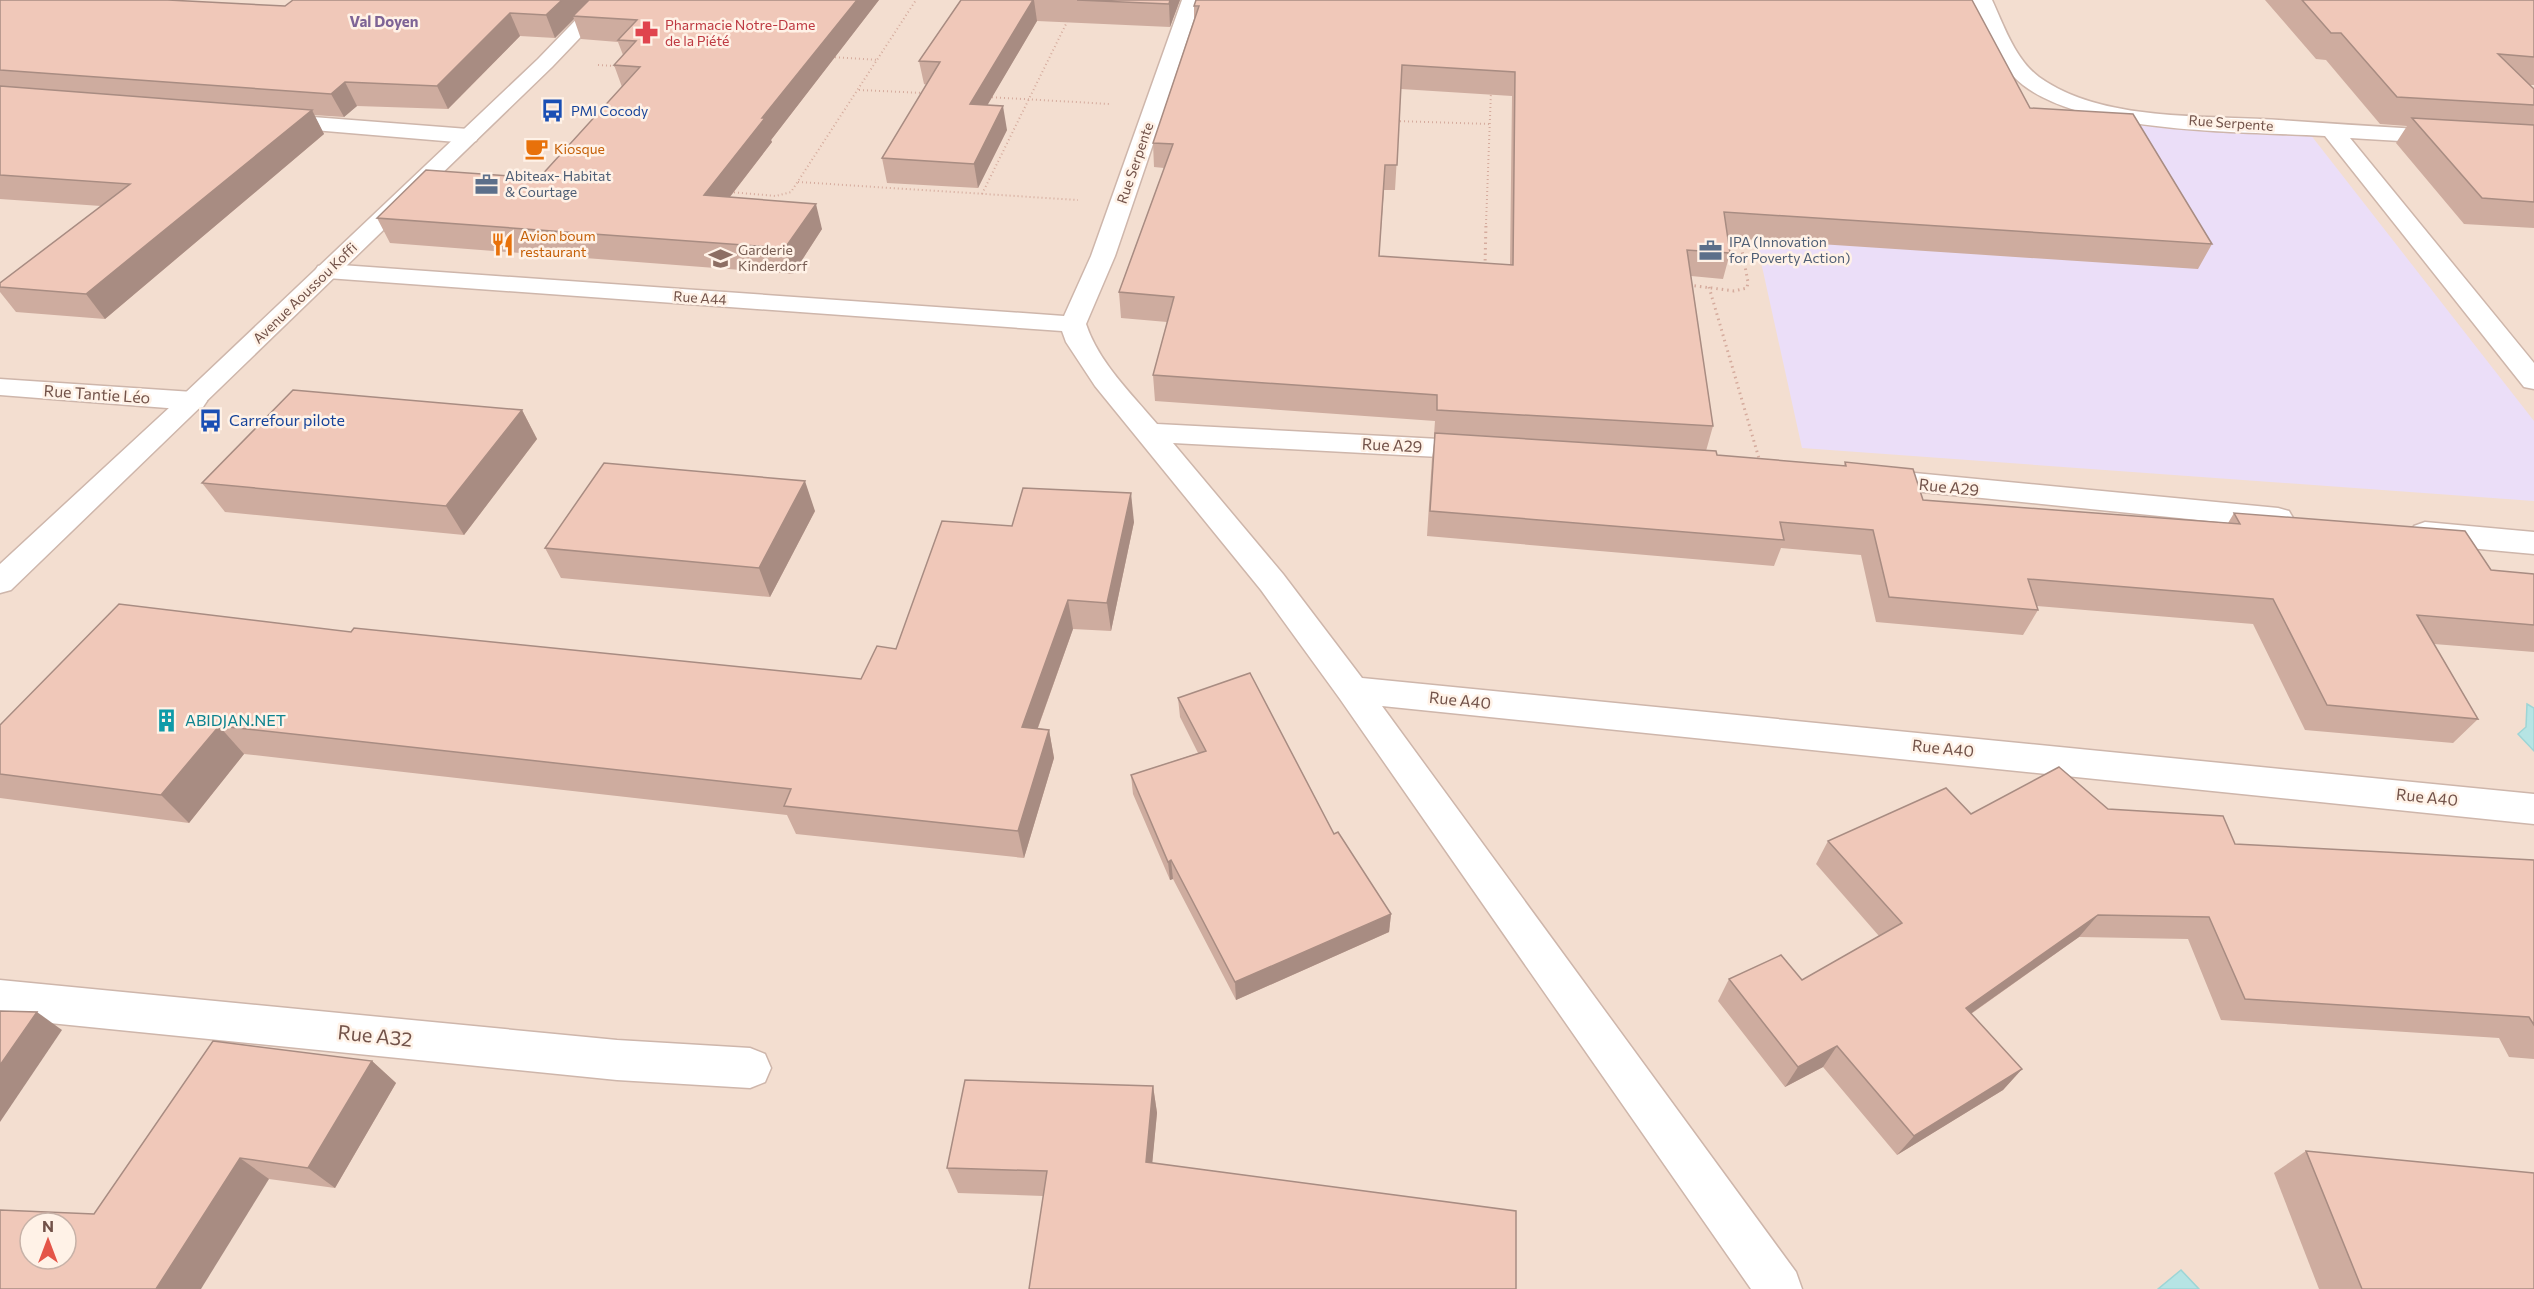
<svg xmlns="http://www.w3.org/2000/svg" width="2534" height="1289" font-family="Commissioner,sans-serif">
<style>
.residential{fill:#f3ded0;fill-rule:evenodd}
.education{fill:#ebdef8}
.water{fill:#b6e4e4;stroke:#9dd5d6;stroke-width:1.5}
.lines{fill:none;stroke-linecap:round;stroke-linejoin:round}
.minor-casing{stroke:#ceb6ab;stroke-width:3}
.tertiary-casing{stroke:#ceb6ab;stroke-width:3}
.path-far1{stroke:#d5ab9d;stroke-width:2;stroke-dasharray:1 3;stroke-linecap:butt}
.path{stroke:#d5ab9d;stroke-width:3;stroke-dasharray:1.5 4;stroke-linecap:butt}
.minor{fill:#fff;fill-rule:evenodd}
.tertiary{fill:#fff;fill-rule:evenodd}
.wall{fill:#ceac9f;fill-rule:evenodd}
.shaded-wall{fill:#a88c82}
.building{fill:#f0c8b9;stroke:#a88c82;stroke-width:1.5;fill-rule:evenodd}
.labels{text-anchor:middle;stroke-width:5;stroke-linejoin:round;paint-order:stroke}
.far-health-label{font-size:14px;fill:#be3a42;stroke:#fff2e7;text-anchor:start}
.far-transit-label{font-size:14px;fill:#164399;stroke:#fff2e7;text-anchor:start}
.far-street-label{font-size:14px;fill:#725249;stroke:#fff2e7}
.far-food-label{font-size:14px;fill:#c56008;stroke:#fff2e7;text-anchor:start}
.far-service-label{font-size:14px;fill:#4e5e75;stroke:#fff2e7;text-anchor:start}
.far-education-label{font-size:14px;fill:#785e54;stroke:#fff2e7;text-anchor:start}
.far-neighbourhood-label{font-size:15px;font-weight:bold;fill:#7e6496;stroke:#fff2e7}
.street-label{font-size:16px;fill:#725249;stroke:#fff2e7}
.transit-label{font-size:16px;fill:#164399;stroke:#fff2e7;text-anchor:start}
.culture-label{font-size:16px;fill:#0d838f;stroke:#fff2e7;text-anchor:start}
.near-street-label{font-size:20px;fill:#725249;stroke:#fff2e7}
</style>
<rect width="100%" height="100%" fill="#fceee1"/>
<path class="residential" d="M 0,0 L 2534,0 L 2534,1289 L 0,1289 ZM 30,1223 L 66,1223 L 66,1259 L 30,1259 Z"/>
<polygon class="education" points="1726,103 2310,134 2534,421 2534,501 1802,448"/>
<g class="water">
<polygon points="2527,704 2534,708 2534,751 2518,734 2526,727"/>
<polygon points="2181,1270 2199,1289 2158,1289"/>
</g>
<g class="lines">
<defs>
<g id="minor">
<path d="M 1182,0 L 1202,0 L 1115,256 L 1086,324 C 1099,363 1131,393 1157,424 L 1477,441 L 1487,443 L 1491,450 L 1487,457 L 1477,459 L 1173,443 L 1283,574 L 1362,678 L 2534,794 L 2534,824 L 1382,706 L 1796,1272 L 1802,1289 L 1751,1289 L 1340,699 L 1261,590 L 1095,386 L 1066,342 L 1062,331 L 327,278 L 318,276 L 315,271 L 318,266 L 327,264 L 1064,316 L 1091,256 Z"/>
<path d="M 1972,0 L 1992,0 C 2004,26 2015,59 2039,77 C 2101,122 2205,115 2279,120 C 2364,126 2449,131 2534,135 L 2534,149 L 2350,138 L 2534,363 L 2534,389 L 2524,387 L 2325,136 C 2244,131 2088,135 2023,85 C 1997,65 1985,29 1972,0 Z"/>
<polygon points="274,114 468,129 476,131 479,136 476,141 468,143 266,126 263,121 266,116"/>
<polygon points="0,379 193,392 203,395 207,401 203,407 193,410 0,395"/>
<polygon points="1873,469 2278,508 2289,511 2293,518 2289,525 2278,528 1863,486 1858,479 1863,472"/>
<polygon points="2425,522 2534,532 2534,554 2425,544 2414,540 2410,533 2414,526"/>
<polygon points="0,980 617,1040 750,1048 765,1054 771,1068 765,1082 750,1088 617,1080 0,1018"/>
</g>
<polygon id="tertiary" points="595,0 616,0 552,67 11,590 0,593 0,564 183,395 538,59"/>
</defs>
<use href="#minor" class="minor-casing"/>
<use href="#tertiary" class="tertiary-casing"/>
<g class="path-far1">
<polyline points="831,57 878,60"/>
<polyline points="598,65 617,66"/>
<polyline points="859,90 924,93"/>
<polyline points="988,97 1110,104"/>
<polyline points="1396,121 1490,124"/>
<polyline points="798,182 1078,200"/>
<polyline points="730,192 776,196 791,192 916,0"/>
<polyline points="982,194 1068,20"/>
<polyline points="1486,224 1491,91"/>
</g>
<g class="path">
<polyline points="1485,266 1486,223"/>
<polyline points="1689,285 1734,291 1747,288 1748,282 1739,235"/>
<polyline points="1709,287 1760,462"/>
</g>
<use href="#minor" class="minor"/>
<use href="#tertiary" class="tertiary"/>
</g>
<g class="wall">
<polygon points="0,0 285,6 293,0 879,0 771,140 772,142 730,197 822,229 793,274 390,243 377,218 539,178 622,87 614,65 623,55 618,42 581,39 574,19 555,38 520,36 448,109 357,106 344,117 314,115 324,134 105,319 16,312 0,292 0,283 101,206 0,199"/>
<polygon points="961,0 1180,0 1170,27 1037,21 987,105 1007,130 978,188 887,183 882,158 927,85 924,84 919,61"/>
<polygon points="2265,0 2534,0 2534,85 2529,85 2534,89 2534,228 2464,224 2396,143 2407,126 2380,124 2326,60 2316,59"/>
<path d="M 1194,6 L 2030,108 L 2212,244 L 2198,269 L 1728,238 L 1730,253 L 1723,279 L 1691,276 L 1713,426 L 1706,451 L 1717,455 L 1844,466 L 1845,462 L 1923,500 L 2228,523 L 2234,513 L 2491,570 L 2534,574 L 2534,652 L 2434,644 L 2478,719 L 2453,743 L 2305,730 L 2253,624 L 2037,606 L 2038,610 L 2023,635 L 1876,622 L 1861,555 L 1781,548 L 1774,566 L 1427,536 L 1432,458 L 1435,436 L 1434,435 L 1435,421 L 1155,401 L 1153,375 L 1167,322 L 1121,318 L 1119,292 L 1164,168 L 1154,167 L 1153,143 L 1194,19 ZM 1401,89 L 1512,96 L 1510,265 L 1379,256 L 1384,190 L 1395,190 Z"/>
<polygon points="522,410 537,439 464,535 225,512 202,483"/>
<polygon points="815,511 770,597 561,578 545,548"/>
<polygon points="1134,522 1111,631 1073,629 1038,728 1049,730 1054,758 1024,858 796,834 787,815 244,754 189,823 0,798 0,725 351,632 861,679 896,649 1012,526"/>
<polygon points="1178,698 1334,834 1391,914 1389,932 1236,1000 1173,879 1170,880 1133,794 1131,775 1198,753 1180,717"/>
<polygon points="2108,809 2235,844 2534,860 2534,1059 2509,1057 2499,1038 2221,1020 2188,939 2079,937 1971,1014 2022,1069 2003,1090 1897,1155 1823,1067 1785,1087 1718,1001 1729,979 1802,980 1879,936 1816,864 1828,841 1971,814"/>
<polygon points="372,1061 396,1083 335,1188 269,1179 94,1214"/>
<polygon points="1153,1086 1157,1113 1152,1163 1043,1196 958,1193 947,1168"/>
<polygon points="2306,1151 2534,1289 2319,1289 2274,1173"/>
</g>
<g class="shaded-wall">
<polygon points="562,0 593,0 573,16 574,19 555,38 546,15"/>
<polygon points="857,0 879,0 771,140 772,142 712,220 704,195 762,118"/>
<polygon points="1033,0 1034,0 1037,21 974,128 970,104"/>
<polygon points="1170,0 1180,0 1170,27 1169,4"/>
<polygon points="510,13 520,36 448,109 437,86"/>
<polygon points="345,82 357,106 344,117 331,94"/>
<polygon points="1003,106 1007,130 978,188 974,164"/>
<polygon points="312,110 324,134 105,319 86,294"/>
<polygon points="816,204 822,229 793,274 785,248"/>
<polygon points="522,410 537,439 464,535 446,506"/>
<polygon points="805,481 815,511 770,597 759,568"/>
<polygon points="1131,493 1134,522 1111,631 1107,603"/>
<polygon points="1068,600 1073,629 1028,755 1022,727"/>
<polygon points="219,726 244,754 189,823 161,795"/>
<polygon points="1049,730 1054,758 1024,858 1018,831"/>
<polygon points="1171,860 1173,879 1170,880 1168,862"/>
<polygon points="1391,914 1389,932 1236,1000 1235,982"/>
<polygon points="2098,915 2079,937 1949,1029 1966,1008"/>
<polygon points="37,1012 62,1030 0,1122 0,1065"/>
<polygon points="1837,1046 1823,1067 1785,1087 1798,1067"/>
<polygon points="372,1061 396,1083 335,1188 308,1168"/>
<polygon points="2022,1069 2003,1090 1897,1155 1914,1136"/>
<polygon points="1153,1086 1157,1113 1150,1187 1146,1162"/>
<polygon points="240,1158 269,1179 201,1289 156,1289"/>
</g>
<g class="building">
<polygon points="0,0 168,0 285,6 293,0 562,0 546,15 510,13 437,86 345,82 331,94 0,70"/>
<polygon points="589,0 857,0 762,118 765,118 704,195 816,204 785,248 377,218 426,170 539,178 640,67 614,65 636,41 618,40 637,20 573,16"/>
<polygon points="961,0 1033,0 970,104 1003,106 974,164 882,158 940,62 919,61"/>
<polygon points="1077,0 1170,0 1169,4"/>
<path d="M 1196,0 L 1972,0 L 2030,108 L 2133,114 L 2212,244 L 1724,212 L 1730,253 L 1687,250 L 1713,426 L 1437,410 L 1437,395 L 1153,375 L 1174,297 L 1119,292 L 1173,144 L 1153,143 L 1199,6 L 1194,6 ZM 1402,65 L 1515,72 L 1513,265 L 1379,256 L 1385,165 L 1397,165 Z"/>
<polygon points="2302,0 2534,0 2534,57 2498,54 2534,89 2534,105 2397,97 2341,33 2331,33"/>
<polygon points="0,86 312,110 86,294 0,287 0,283 130,184 0,175"/>
<polygon points="2412,118 2534,125 2534,202 2482,198"/>
<polygon points="293,390 522,410 446,506 202,483"/>
<polygon points="1435,433 1716,451 1717,455 1846,466 1845,462 1913,469 1923,500 2240,524 2234,513 2465,531 2491,570 2534,574 2534,625 2417,615 2478,719 2327,705 2273,599 2028,579 2038,610 1889,597 1873,530 1780,522 1784,540 1430,511"/>
<polygon points="604,463 805,481 759,568 545,548"/>
<polygon points="1023,488 1131,493 1107,603 1068,600 1022,727 1049,730 1018,831 784,806 791,789 219,726 161,795 0,774 0,725 119,604 351,632 354,628 861,679 877,646 896,649 942,521 1012,526"/>
<polygon points="1250,673 1334,834 1338,832 1391,914 1235,982 1171,860 1168,862 1131,775 1206,751 1178,698"/>
<polygon points="2059,767 2108,809 2223,816 2235,844 2534,860 2534,1025 2529,1017 2245,999 2209,917 2098,915 1966,1008 2022,1069 1914,1136 1837,1046 1798,1067 1729,979 1781,955 1802,980 1902,923 1828,841 1946,788 1971,814"/>
<polygon points="0,1011 37,1012 0,1065"/>
<path d="M 213,1041 L 372,1061 L 308,1168 L 240,1158 L 156,1289 L 0,1289 L 0,1210 L 94,1214 ZM 30,1223 L 66,1223 L 66,1259 L 30,1259 Z"/>
<polygon points="965,1080 1153,1086 1146,1162 1516,1211 1516,1289 1029,1289 1047,1171 947,1168"/>
<polygon points="2306,1151 2534,1173 2534,1289 2362,1289"/>
</g>
<defs>
<symbol id="pharmacy-bare" viewBox="-9 -9 18 18"><path d="M-2-6h4v4h4v4h-4v4h-4v-4h-4v-4h4Z" fill="#e0444e" stroke="#fff2e7" stroke-width="2.5" paint-order="stroke"/></symbol>
<symbol id="bus-bare" viewBox="-9 -9 18 18"><path d="M-5-6H5V4H4V6H2V4H-2V6H-4V4H-5ZM-3.5-4V0h7V-4ZM-3.5 1.2v1.5H-2V1.2ZM2 1.2v1.5H3.5V1.2Z" fill="#1a4fb4" stroke="#fff2e7" stroke-width="2.5" paint-order="stroke"/></symbol>
<symbol id="cafe-bare" viewBox="-9 -9 18 18"><path d="M-5.5-4.5H6V0H3Q3 3.5 0 3.5H-2.5Q-5.5 3.5-5.5 0ZM3-3.2v2h1.7v-2ZM-6 4.5H4V6H-6Z" fill="#e8710a" stroke="#fff2e7" stroke-width="2.5" paint-order="stroke"/></symbol>
<symbol id="office-bare" viewBox="-9 -9 18 18"><path d="M-6-3h4V-5.5h4V-3h4V5H-6ZM-1-4.5V-3h2v-1.5ZM-6 0V1H6V0Z" fill="#5c6f8a" stroke="#fff2e7" stroke-width="2.5" paint-order="stroke"/></symbol>
<symbol id="restaurant-bare" viewBox="-9 -9 18 18"><path d="M-5-6h1v4h1v-4h1v4h1v-4h1v5L-1.5 .5V6h-2V.5L-5-1ZM5-6V6H3V1.5H1.5Q1.5-4 5-6Z" fill="#e8710a" stroke="#fff2e7" stroke-width="2.5" paint-order="stroke"/></symbol>
<symbol id="school-bare" viewBox="-9 -9 18 18"><path d="M0-5L7-2L0 1L-7-2ZM-4 1L0 2.5L4 1V4Q0 6-4 4Z" fill="#8d6e63" stroke="#fff2e7" stroke-width="2.5" paint-order="stroke"/></symbol>
<symbol id="building-bare" viewBox="-9 -9 18 18"><path d="M-4-6H4V6H1V3H-1V6H-4ZM-2.5-4.3h1.7v1.8h-1.7ZM.8-4.3h1.7v1.8H.8ZM-2.5-1h1.7V.8h-1.7ZM.8-1h1.7V.8H.8Z" fill="#0f9aa8" stroke="#fff2e7" stroke-width="2.5" paint-order="stroke"/></symbol>
</defs>
<g fill-rule="evenodd">
<use href="#pharmacy-bare" x="630" y="16" width="33" height="33"/>
<use href="#bus-bare" x="536" y="94" width="33" height="33"/>
<use href="#cafe-bare" x="520" y="132" width="33" height="33"/>
<use href="#office-bare" x="470" y="168" width="33" height="33"/>
<use href="#restaurant-bare" x="486" y="228" width="33" height="33"/>
<use href="#office-bare" x="1694" y="234" width="33" height="33"/>
<use href="#school-bare" x="704" y="242" width="33" height="33"/>
<use href="#bus-bare" x="194" y="404" width="33" height="33"/>
<use href="#building-bare" x="150" y="704" width="33" height="33"/>
</g>
<g class="labels">
<g class="far-health-label">
<text x="665" y="30">Pharmacie Notre-Dame<tspan x="665" dy="16">de la Piété</tspan></text>
</g>
<g class="far-transit-label">
<text x="571" y="116">PMI Cocody</text>
</g>
<g class="far-street-label">
<text transform="translate(2231 123) rotate(4)" y="5">Rue Serpente</text>
<text transform="translate(1135 163) rotate(-71)" y="5">Rue Serpente</text>
<text transform="translate(305 293) rotate(-44)" y="5">Avenue Aoussou Koffi</text>
<text transform="translate(700 298) rotate(4)" y="5">Rue A44</text>
</g>
<g class="far-food-label">
<text x="554" y="154">Kiosque</text>
<text x="520" y="241">Avion boum<tspan x="520" dy="16">restaurant</tspan></text>
</g>
<g class="far-service-label">
<text x="505" y="181">Abiteax- Habitat<tspan x="505" dy="16">&amp; Courtage</tspan></text>
<text x="1729" y="247">IPA (Innovation<tspan x="1729" dy="16">for Poverty Action)</tspan></text>
</g>
<g class="far-education-label">
<text x="738" y="255">Garderie<tspan x="738" dy="16">Kinderdorf</tspan></text>
</g>
<g class="far-neighbourhood-label">
<text x="384" y="27">Val Doyen</text>
</g>
<g class="street-label">
<text transform="translate(97 394) rotate(4)" y="6">Rue Tantie Léo</text>
<text transform="translate(1392 445) rotate(3)" y="6">Rue A29</text>
<text transform="translate(1949 487) rotate(6)" y="6">Rue A29</text>
<text transform="translate(1460 700) rotate(6)" y="6">Rue A40</text>
<text transform="translate(1943 748) rotate(6)" y="6">Rue A40</text>
<text transform="translate(2427 797) rotate(6)" y="6">Rue A40</text>
</g>
<g class="transit-label">
<text x="229" y="426">Carrefour pilote</text>
</g>
<g class="culture-label">
<text x="185" y="726">ABIDJAN.NET</text>
</g>
<g class="near-street-label">
<text transform="translate(375 1036) rotate(6)" y="7">Rue A32</text>
</g>
</g>
<g transform="translate(48 1241)"><circle r="28" fill="#fff2e7" stroke="#c7b2a8" stroke-width="1.5"/>
<path d="M0-4.5L10 22L0 15L-10 22Z" fill="#e45548"/>
<text y="-9" font-size="16" font-weight="bold" text-anchor="middle" fill="#725249">N</text>
</g>
</svg>
